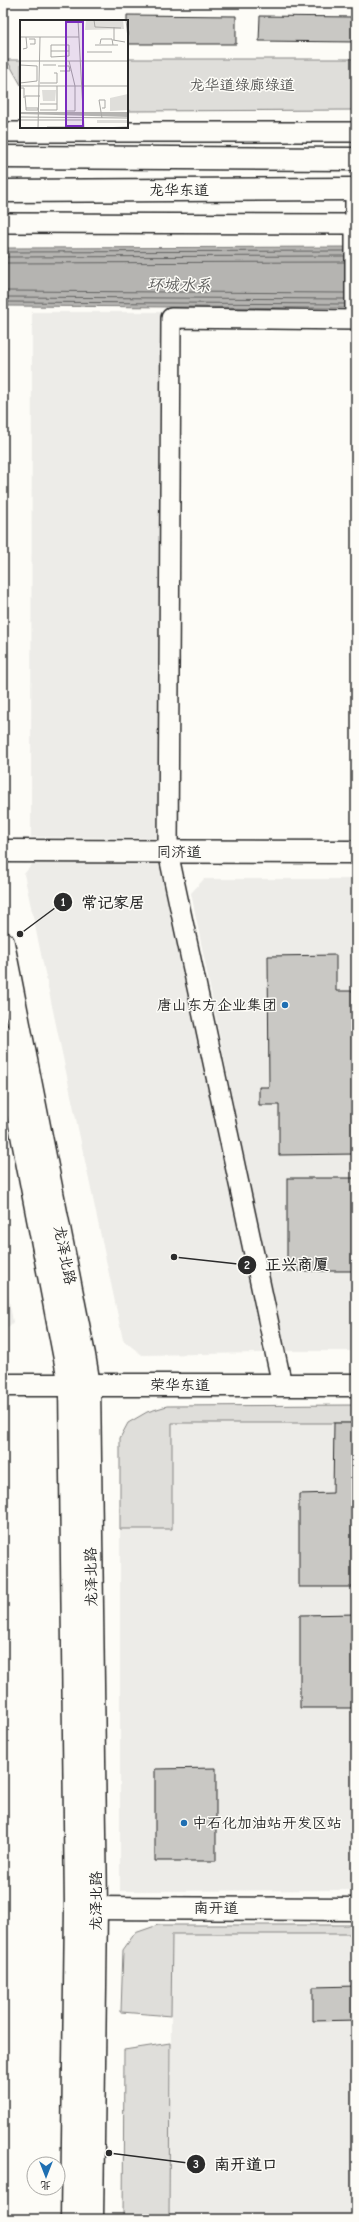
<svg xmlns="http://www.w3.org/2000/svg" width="359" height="2222" font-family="'Comic Neue','LXGW WenKai TC',sans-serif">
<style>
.built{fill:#edece8}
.green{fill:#dfdeda;stroke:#858482}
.water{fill:#b5b4b1;stroke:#7e7d7b}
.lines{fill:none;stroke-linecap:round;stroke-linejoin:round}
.shore{stroke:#626261;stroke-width:1}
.building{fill:#c9c8c4;stroke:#2b2b2b}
.minor-casing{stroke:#2b2b2b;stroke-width:22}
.tertiary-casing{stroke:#2b2b2b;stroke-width:25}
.secondary-casing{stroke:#2b2b2b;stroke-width:25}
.primary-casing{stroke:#2b2b2b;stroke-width:25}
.minor{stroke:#fdfcf7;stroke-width:19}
.tertiary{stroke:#fdfcf7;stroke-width:22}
.secondary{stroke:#fdfcf7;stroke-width:22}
.primary{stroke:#fdfcf7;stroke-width:22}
.poi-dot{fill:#1f6fb2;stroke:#fdfcf7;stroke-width:1.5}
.labels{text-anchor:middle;stroke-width:3;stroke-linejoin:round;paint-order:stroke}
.park-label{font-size:15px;fill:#585857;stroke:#fdfcf7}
.street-label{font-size:15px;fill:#2b2b2b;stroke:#fdfcf7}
.poi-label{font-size:15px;fill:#2b2b2b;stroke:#fdfcf7;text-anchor:end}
.water-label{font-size:16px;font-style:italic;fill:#5b5b5a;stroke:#fdfcf7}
.inset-road{fill:none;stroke:#a9a8a5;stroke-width:1}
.view{fill:#7b2cbf;fill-opacity:0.15;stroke:#7b2cbf;stroke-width:2}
.inset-edge{fill:none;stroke:#2b2b2b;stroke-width:2}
.leader{fill:none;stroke:#2b2b2b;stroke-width:1.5}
.callout-dot{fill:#2b2b2b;stroke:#fdfcf7;stroke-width:1.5}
.mark-label{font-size:12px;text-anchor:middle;font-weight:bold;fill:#fff}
.callout-label{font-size:16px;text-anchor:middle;font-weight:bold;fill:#2b2b2b;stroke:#fdfcf7;stroke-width:3;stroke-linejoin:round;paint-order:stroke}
</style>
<rect width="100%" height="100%" fill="#fdfcf7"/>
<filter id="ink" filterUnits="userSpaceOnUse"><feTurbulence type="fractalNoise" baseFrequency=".025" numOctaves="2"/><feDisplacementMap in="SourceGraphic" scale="8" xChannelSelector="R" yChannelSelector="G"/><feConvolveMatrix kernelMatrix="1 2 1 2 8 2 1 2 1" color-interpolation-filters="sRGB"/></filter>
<g filter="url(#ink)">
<g class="built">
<polygon points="32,312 163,312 162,838 31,837"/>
<polygon points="35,861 162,863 263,1353 142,1355 123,1340 24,874"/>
<polygon points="204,879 356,879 356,1351 283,1351 191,893"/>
<polygon points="3,1267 13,1322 3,1333"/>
<polygon points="172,1423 356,1423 356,1890 120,1891 120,1529 172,1529"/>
<polygon points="356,1933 356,2219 169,2219 172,1934"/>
</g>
<g class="green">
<polygon points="127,59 356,59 356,110 127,111"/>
<polygon points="7,60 21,60 21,85"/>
<polygon points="356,1405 356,1423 172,1423 172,1529 120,1529 120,1438 128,1423 147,1412 167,1406"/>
<polygon points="158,1925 356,1925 356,1934 172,1934 171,2016 121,2012 123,1950 135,1933"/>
<polygon points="170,2043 169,2219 123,2219 124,2050"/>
</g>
<polygon class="water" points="356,247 356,308 3,306 3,248"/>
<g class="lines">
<g class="shore">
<polyline points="3,252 344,251"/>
<polyline points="3,257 344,256"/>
<polyline points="3,263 344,262"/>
<polyline points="3,291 344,293"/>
<polyline points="3,297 344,299"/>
<polyline points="3,302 344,304"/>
</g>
</g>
<g class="building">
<polygon points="127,15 236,16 236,44 127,44"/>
<polygon points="260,16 356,17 356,42 259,41"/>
<polygon points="336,955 336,991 356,991 356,1154 279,1155 279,1105 259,1105 259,1087 269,1087 268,956"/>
<rect x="287" y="1178" width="69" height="93"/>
<polygon points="334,1423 356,1423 356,1587 299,1587 299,1494 333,1493"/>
<polygon points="356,1614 356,1708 300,1708 300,1615"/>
<polygon points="216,1768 216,1861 155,1861 155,1769"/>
<polygon points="356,1986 356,2020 313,2021 313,1987"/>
</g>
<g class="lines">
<defs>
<g id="minor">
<polyline points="3,132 356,132"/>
<polyline points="3,223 356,224"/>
<polyline points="282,1385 168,852 171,318 355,320 355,189"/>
</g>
<g id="tertiary">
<polyline points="3,851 356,852"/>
<polyline points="3,1385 356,1385"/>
<polyline points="77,1908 356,1909"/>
</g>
<g id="secondary">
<polyline points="3,943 84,1355 89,1385 96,1908 92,2219"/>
<polyline points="3,1036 70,1385 76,1908 72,2219"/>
</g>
<g id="primary">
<polyline points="3,157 356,159"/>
<polyline points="3,191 356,189"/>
</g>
</defs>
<use href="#minor" class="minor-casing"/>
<use href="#tertiary" class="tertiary-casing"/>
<use href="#secondary" class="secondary-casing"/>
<use href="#primary" class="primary-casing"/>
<use href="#minor" class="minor"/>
<use href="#tertiary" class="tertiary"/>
<use href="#secondary" class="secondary"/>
<use href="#primary" class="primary"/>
</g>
</g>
<g class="poi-dot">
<circle cx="285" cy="1005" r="4"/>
<circle cx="184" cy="1823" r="4"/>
</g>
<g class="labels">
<g class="park-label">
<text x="242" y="90">龙华道绿廊绿道</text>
</g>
<g class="street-label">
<text x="179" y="195">龙华东道</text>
<text x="179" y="857">同济道</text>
<text transform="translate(65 1255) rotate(79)" y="5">龙泽北路</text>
<text x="180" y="1390">荣华东道</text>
<text transform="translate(91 1577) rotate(-91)" y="5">龙泽北路</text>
<text transform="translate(96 1901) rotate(-90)" y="5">龙泽北路</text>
<text x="216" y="1913">南开道</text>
</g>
<g class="poi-label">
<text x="277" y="1010">唐山东方企业集团</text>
<text x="192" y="1828" text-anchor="start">中石化加油站开发区站</text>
</g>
<g class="water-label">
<text transform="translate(179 284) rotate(1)" y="6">环城水系</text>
</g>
</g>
<g transform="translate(20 20)">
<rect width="108" height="108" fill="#fdfcf7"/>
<path d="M 66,0 L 103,0 L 104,9 L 65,10 ZM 22,70 L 36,70 L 35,81 L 23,81 ZM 108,74 L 108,90 L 90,91 L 90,78 ZM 77,100 L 108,100 L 108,103 L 77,103 Z" fill="#dfdeda"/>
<path d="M 0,92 L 108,92 L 108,97 L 0,94 Z" fill="#b5b4b1"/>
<path class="inset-road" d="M 0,0 L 0,17M 58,0 L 64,108M 74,0 L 75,7 L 101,8M 106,0 L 108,18M 94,7 L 94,20M 0,17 L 59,17M 9,19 L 15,19 L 15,24 L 10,24M 93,20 L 105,22M 80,24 L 81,19 L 92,19 L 93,25M 31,25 L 49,25 L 49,36 L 31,37 ZM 75,25 L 98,25M 3,29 L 7,28 L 6,17M 31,31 L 49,31M 67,32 L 92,32M 0,41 L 108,41M 0,45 L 17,46 L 17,61 L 0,63M 23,45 L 36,45M 38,46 L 49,46 L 50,51 L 40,51M 20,63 L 37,63 L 37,53 L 34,53M 0,66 L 108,66M 0,68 L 4,68 L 4,78M 20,84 L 37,84M 6,88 L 18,88 L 18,90 L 6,90 ZM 6,88 L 5,76 L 20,76M 82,88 L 85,88 L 85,80 L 79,80 L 82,98M 20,90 L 37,90 L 37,66M 0,97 L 108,98M 46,97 L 46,91 L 55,91 L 55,66 L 49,41M 0,100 L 64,100M 27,107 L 57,107M 18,108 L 20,17M 78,108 L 108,107"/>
<path class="view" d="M 46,2 L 63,2 L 63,106 L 46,106 Z"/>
<rect width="108" height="108" class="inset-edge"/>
</g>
<path class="leader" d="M20 934L63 902M174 1257L247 1265M109 2153L196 2164"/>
<g class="callout-dot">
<circle cx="20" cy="934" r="4"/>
<circle cx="174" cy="1257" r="4"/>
<circle cx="109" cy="2153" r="4"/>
<circle cx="63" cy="902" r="10"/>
<circle cx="247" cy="1265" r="10"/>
<circle cx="196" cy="2164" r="10"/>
</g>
<g class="mark-label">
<text x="63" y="906">1</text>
<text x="247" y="1269">2</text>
<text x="196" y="2168">3</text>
</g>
<g class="callout-label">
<text x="113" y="908">常记家居</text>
<text x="297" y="1270">正兴商厦</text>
<text x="246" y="2170">南开道口</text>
</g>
<rect width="359" height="2222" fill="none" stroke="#fdfcf7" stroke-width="16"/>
<rect x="8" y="8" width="343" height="2206" fill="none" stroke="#2b2b2b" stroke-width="1.5" filter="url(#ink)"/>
<g transform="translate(46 2176) rotate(180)"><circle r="19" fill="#fdfcf7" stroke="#a9a8a5"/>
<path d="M0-3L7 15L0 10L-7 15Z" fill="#1f6fb2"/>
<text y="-6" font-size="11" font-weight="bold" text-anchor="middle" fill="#2b2b2b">北</text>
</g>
</svg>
